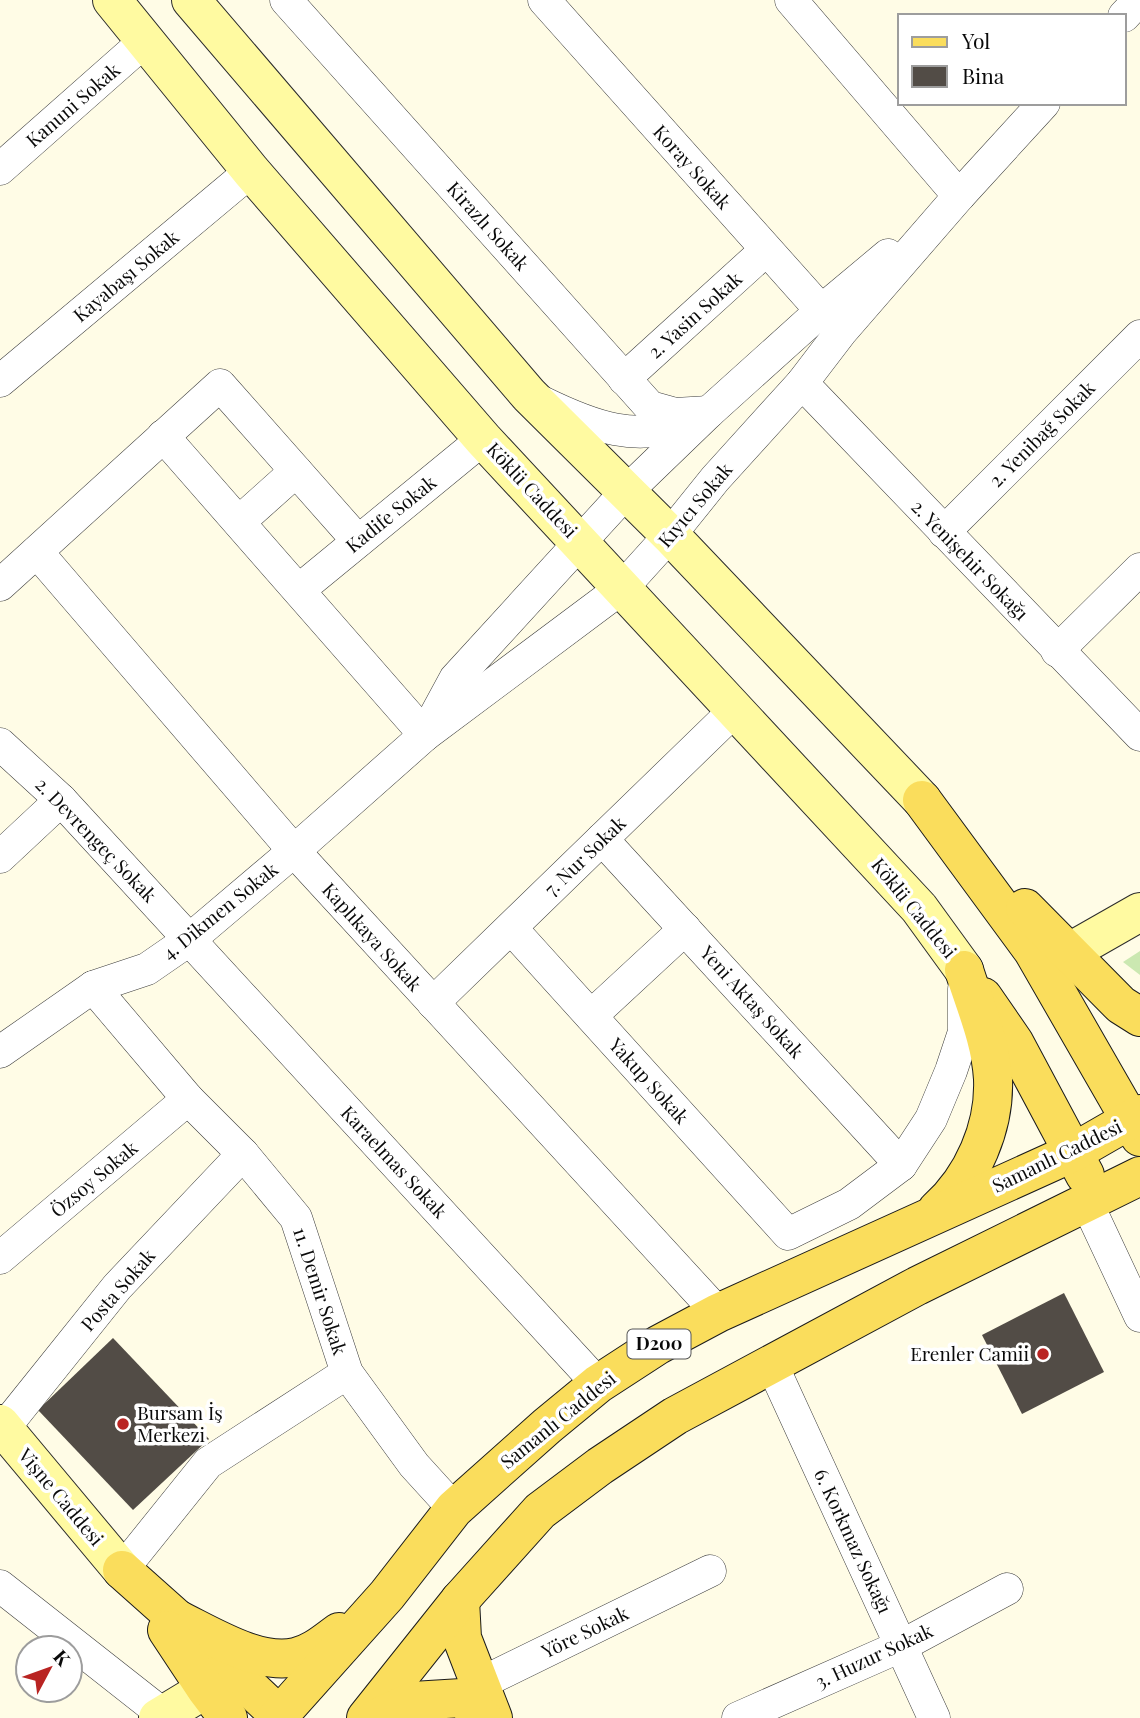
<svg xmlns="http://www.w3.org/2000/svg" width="1140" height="1718" font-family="'Playfair Display',serif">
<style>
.green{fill:#cbe8b1}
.building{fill:#524c46}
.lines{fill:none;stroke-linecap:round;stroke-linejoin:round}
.street-casing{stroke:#3d3d3d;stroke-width:33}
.secondary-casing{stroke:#2c2c2c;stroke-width:40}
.primary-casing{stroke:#1b1b1b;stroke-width:40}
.street{stroke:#fff;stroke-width:32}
.secondary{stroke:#fffaa1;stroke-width:38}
.primary{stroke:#fadd5c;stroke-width:38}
.poi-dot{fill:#b92422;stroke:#fff;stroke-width:2.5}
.labels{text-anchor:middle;stroke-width:7;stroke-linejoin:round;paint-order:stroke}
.shield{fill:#fff;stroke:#545454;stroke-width:2}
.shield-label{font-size:18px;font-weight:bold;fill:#0a0a0a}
.street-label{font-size:19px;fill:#0a0a0a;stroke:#fff}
.poi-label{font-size:19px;fill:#0a0a0a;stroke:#fff;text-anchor:end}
</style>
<rect width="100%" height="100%" fill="#fffce6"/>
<polygon class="green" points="1140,951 1140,975 1123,962"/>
<g class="building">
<polygon points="1064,1293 1104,1372 1022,1414 982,1335"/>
<polygon points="113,1338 209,1439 133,1510 38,1410"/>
</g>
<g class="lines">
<defs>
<g id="street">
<polyline points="286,0 650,407 675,414 709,412"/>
<polyline points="544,0 835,326"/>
<polyline points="791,0 959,196"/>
<polyline points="1124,16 1139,0"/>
<polyline points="0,169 146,40"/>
<polyline points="624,379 766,250"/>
<polyline points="0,381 251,171"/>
<polyline points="802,383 1140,735"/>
<path d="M 542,402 C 591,426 639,445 692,420"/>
<polyline points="163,436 425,735"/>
<polyline points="239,522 296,471"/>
<polyline points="944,532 1140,336"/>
<polyline points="37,552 294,851 718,1313"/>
<polyline points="0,585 220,385 358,541"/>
<polyline points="299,590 483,439"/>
<polyline points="1057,651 1140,569"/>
<polyline points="429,727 455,679 626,492 709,412 821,311 888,255"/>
<polyline points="0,744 61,800 598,1384"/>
<polyline points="602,839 901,1165"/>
<polyline points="0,857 61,800"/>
<polyline points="511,928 788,1234 849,1204 901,1165 931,1119 951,1071 964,1032 964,989"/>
<polyline points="93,987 188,1099 243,1154 296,1218 347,1373 414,1465 454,1509"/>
<polyline points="433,1003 736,709"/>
<polyline points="591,1016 685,929"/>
<polyline points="0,1052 93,987 147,969 189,940 294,851 425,735 623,587 670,535 715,479 802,383 841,332 959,196 1044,103"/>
<polyline points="1087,1203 1140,1316"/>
<polyline points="0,1258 188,1099"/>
<polyline points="772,1365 934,1718"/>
<polyline points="0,1433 117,1287 243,1154"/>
<polyline points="122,1570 208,1463 347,1373"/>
<polyline points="0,1586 164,1715"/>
<polyline points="463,1697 479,1684 710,1571"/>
<polyline points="738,1718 901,1646 1007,1589"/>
</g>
<g id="secondary">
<polyline points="112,0 251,171 483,439 919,908 964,970"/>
<polyline points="191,0 529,395 670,535 922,800"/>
<polyline points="1068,953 1140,912"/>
<polyline points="0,1424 122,1570"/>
<polyline points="158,1718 206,1689"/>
</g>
<g id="primary">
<polyline points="922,800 1033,951 1140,1137"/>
<polyline points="1025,908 1121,1005 1140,1017"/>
<polyline points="983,997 1014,1042 1085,1175"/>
<path d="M 937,1210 C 973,1178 995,1127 993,1079 C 991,1042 975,1005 964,970"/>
<polyline points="122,1570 177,1619 282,1718"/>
<polyline points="460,1600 462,1638 493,1718"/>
<path d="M 177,1619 C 210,1635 259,1666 296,1657 C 313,1653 325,1642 339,1632"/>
<polyline points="167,1630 206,1689 228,1718"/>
<polyline points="277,1718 387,1595 454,1509 547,1426 598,1384 658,1345 718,1313 1074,1152 1140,1114"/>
<polyline points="366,1718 460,1600 540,1511 600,1466 675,1416 917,1286 1140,1176"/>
<polyline points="377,1718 413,1701 462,1698 483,1718"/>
</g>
</defs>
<use href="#street" class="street-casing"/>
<use href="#secondary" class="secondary-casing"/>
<use href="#primary" class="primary-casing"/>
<use href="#street" class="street"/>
<use href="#secondary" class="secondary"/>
<use href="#primary" class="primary"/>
</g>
<g class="poi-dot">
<circle cx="1043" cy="1354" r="7"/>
<circle cx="123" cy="1424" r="7"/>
</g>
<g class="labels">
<rect class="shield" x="627.5" y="1329.5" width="63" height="29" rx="5"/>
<g class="shield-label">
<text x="659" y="1350">D200</text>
</g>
<g class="street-label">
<text transform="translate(73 105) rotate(-41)" y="7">Kanuni Sokak</text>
<text transform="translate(692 167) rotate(48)" y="7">Koray Sokak</text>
<text transform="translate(488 226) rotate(48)" y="7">Kirazlı Sokak</text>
<text transform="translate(126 276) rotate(-40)" y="7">Kayabaşı Sokak</text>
<text transform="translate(695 315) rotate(-42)" y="7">2. Yasin Sokak</text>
<text transform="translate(1042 434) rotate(-45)" y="7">2. Yenibağ Sokak</text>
<text transform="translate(532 490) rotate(47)" y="7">Köklü Caddesi</text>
<text transform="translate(695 505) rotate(-50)" y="7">Kıyıcı Sokak</text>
<text transform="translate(391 514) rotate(-39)" y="7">Kadife Sokak</text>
<text transform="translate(970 560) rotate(46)" y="7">2. Yenişehir Sokağı</text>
<text transform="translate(96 840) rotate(46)" y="7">2. Devrengeç Sokak</text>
<text transform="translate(585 856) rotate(-44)" y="7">7. Nur Sokak</text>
<text transform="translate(914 908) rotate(51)" y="7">Köklü Caddesi</text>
<text transform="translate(220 911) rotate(-39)" y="7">4. Dikmen Sokak</text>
<text transform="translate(372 937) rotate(48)" y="7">Kaplıkaya Sokak</text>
<text transform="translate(752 1002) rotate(48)" y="7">Yeni Aktaş Sokak</text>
<text transform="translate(649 1081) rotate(48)" y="7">Yakup Sokak</text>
<text transform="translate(1057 1156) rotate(-26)" y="7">Samanlı Caddesi</text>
<text transform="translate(394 1162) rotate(47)" y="7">Karaelmas Sokak</text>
<text transform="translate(94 1179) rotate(-40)" y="7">Özsoy Sokak</text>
<text transform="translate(118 1290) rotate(-49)" y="7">Posta Sokak</text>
<text transform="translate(320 1291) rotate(72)" y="7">11. Demir Sokak</text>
<text transform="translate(558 1420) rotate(-39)" y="7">Samanlı Caddesi</text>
<text transform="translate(61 1497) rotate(50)" y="7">Vişne Caddesi</text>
<text transform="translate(853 1541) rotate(65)" y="7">6. Korkmaz Sokağı</text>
<text transform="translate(585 1632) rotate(-26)" y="7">Yöre Sokak</text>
<text transform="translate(874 1656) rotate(-25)" y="7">3. Huzur Sokak</text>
</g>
<g class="poi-label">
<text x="1029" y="1361">Erenler Camii</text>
<text x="137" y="1420" text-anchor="start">Bursam İş<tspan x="137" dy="22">Merkezi</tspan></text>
</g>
</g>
<rect x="898" y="14" width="228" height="91" fill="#ffffff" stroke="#9d9d9d" stroke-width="2"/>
<rect x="912" y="37" width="35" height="10" fill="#fadd5c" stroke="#9d9d9d" stroke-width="2"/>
<text x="962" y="49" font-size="21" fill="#0a0a0a">Yol</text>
<rect x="912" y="66" width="35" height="21" fill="#524c46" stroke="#9d9d9d" stroke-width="2"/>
<text x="962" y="84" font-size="21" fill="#0a0a0a">Bina</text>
<g transform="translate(49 1669) rotate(49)"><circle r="33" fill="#ffffff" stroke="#9d9d9d" stroke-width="2"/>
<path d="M0-5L12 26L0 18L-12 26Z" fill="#b92422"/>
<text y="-10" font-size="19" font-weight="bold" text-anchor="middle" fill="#0a0a0a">K</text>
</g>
</svg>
